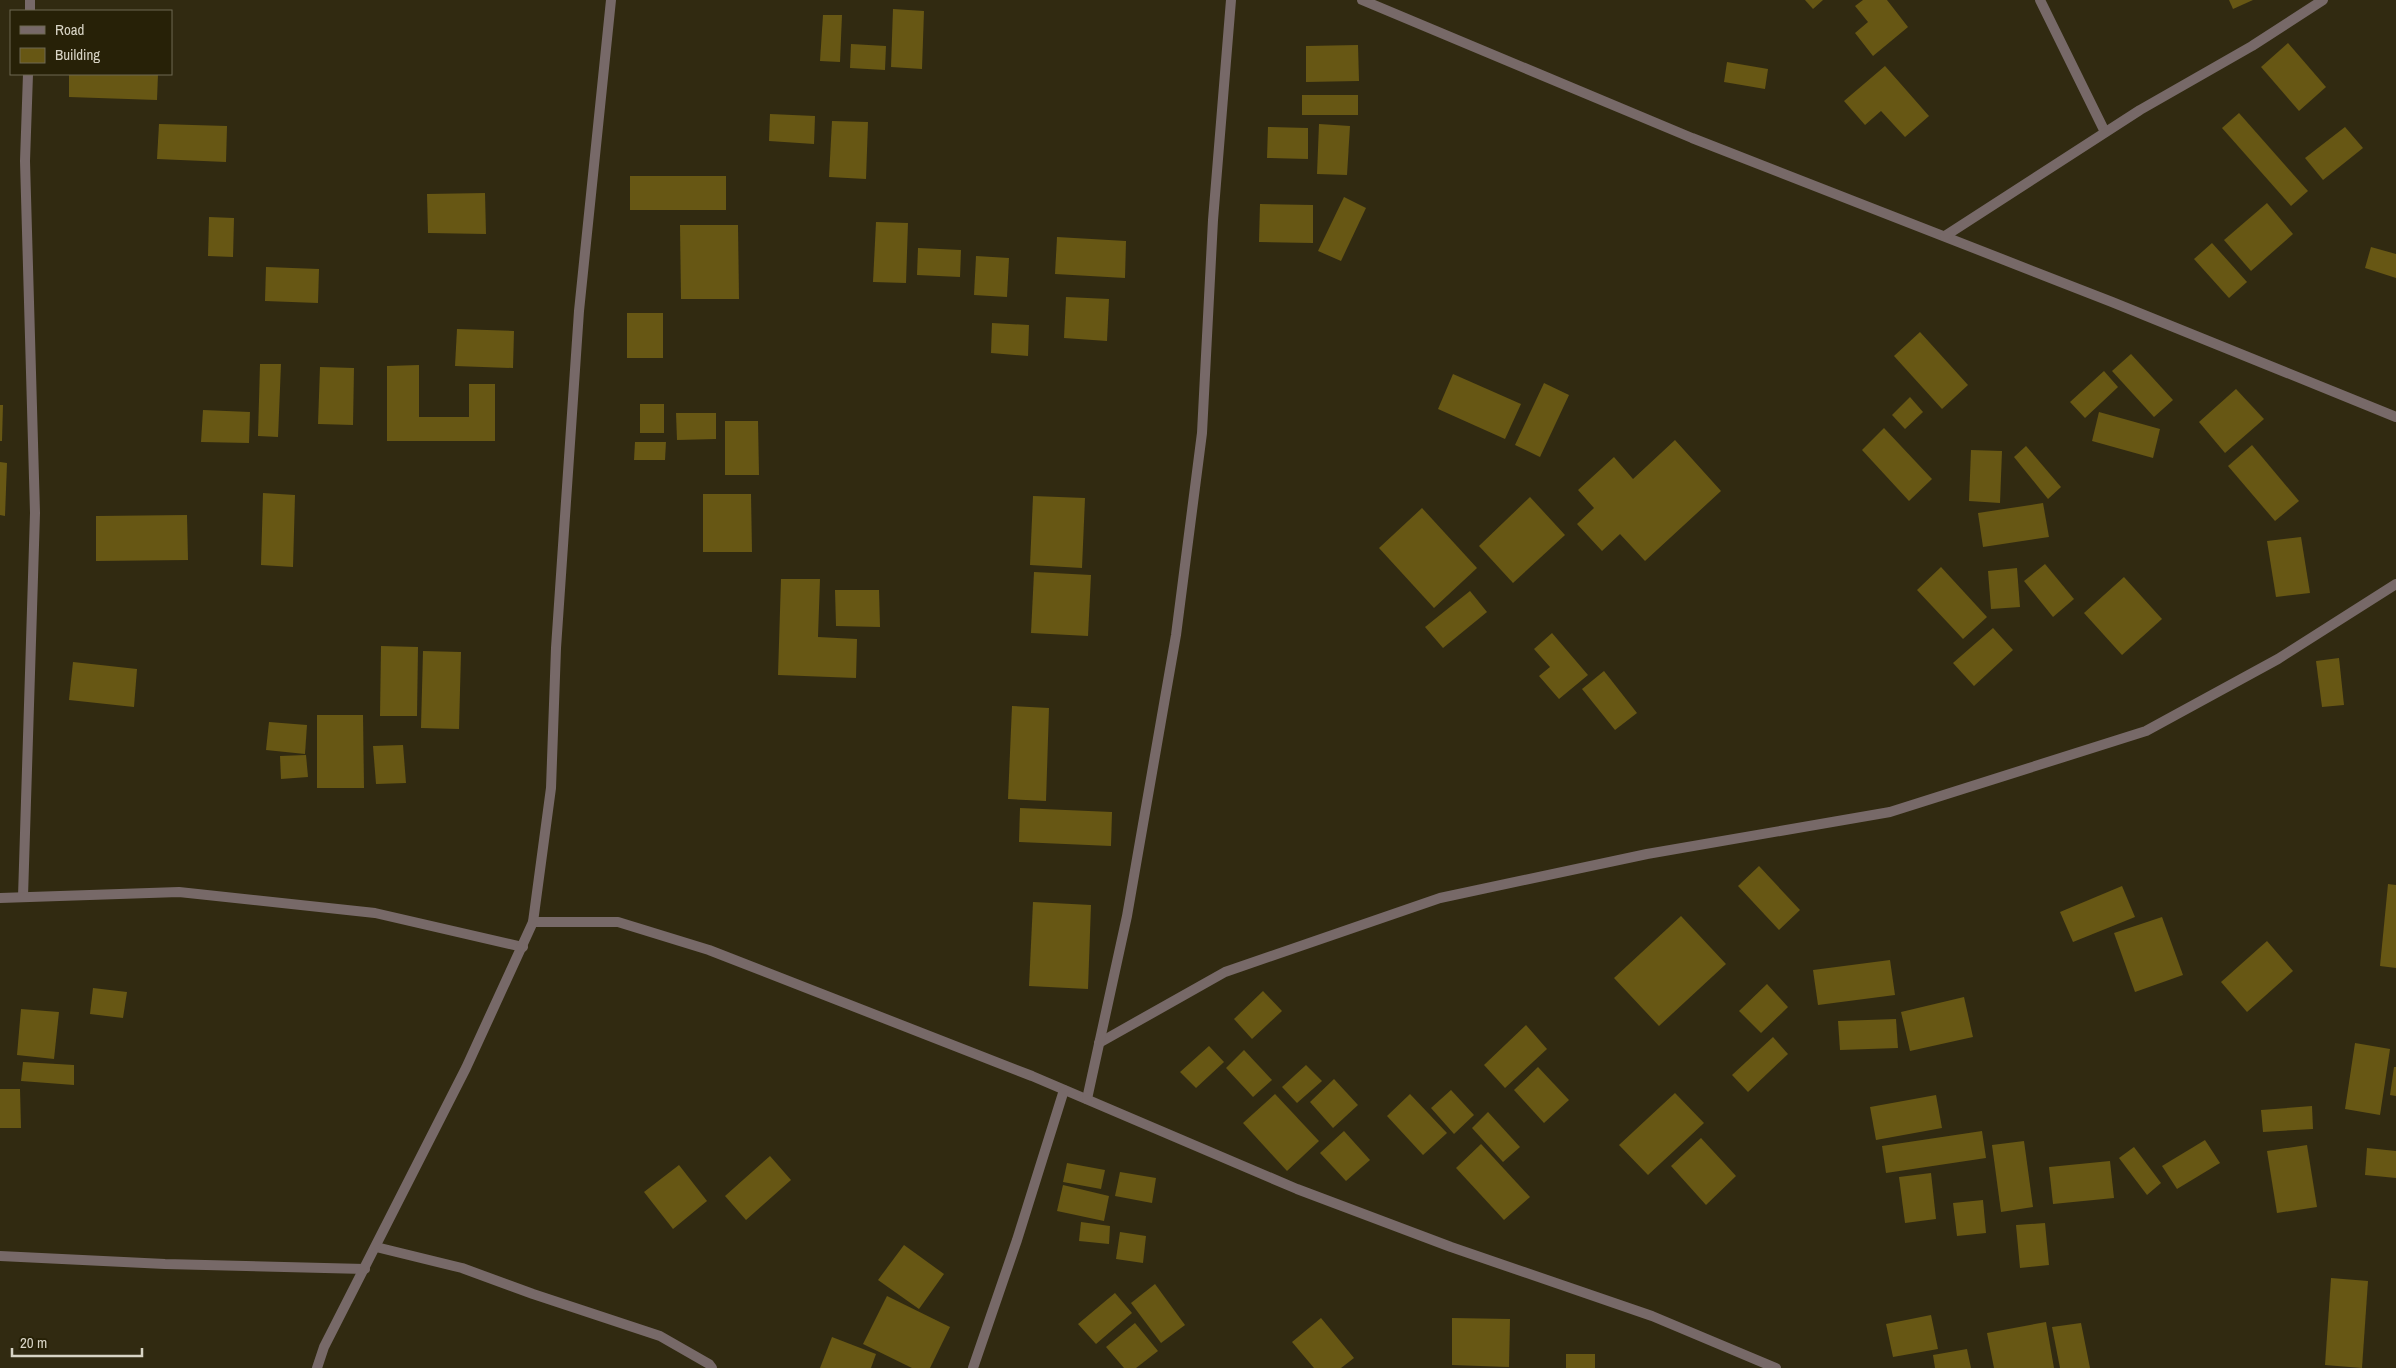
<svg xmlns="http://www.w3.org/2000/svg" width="2396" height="1368" font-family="'Archivo Narrow',sans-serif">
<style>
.building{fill:#675714}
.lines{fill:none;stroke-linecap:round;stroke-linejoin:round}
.minor{stroke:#776968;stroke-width:10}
</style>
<rect width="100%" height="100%" fill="#312a11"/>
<g class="building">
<polygon points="1805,0 1823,0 1813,9"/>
<polygon points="1863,0 1887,0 1908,27 1873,56 1855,33 1868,22 1855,6"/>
<polygon points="2229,0 2253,0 2233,9"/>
<polygon points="893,9 924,11 922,69 891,67"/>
<polygon points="823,15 842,15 840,62 820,61"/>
<polygon points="2288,43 2326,87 2299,111 2261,67"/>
<polygon points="851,44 886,46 885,70 850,68"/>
<polygon points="1358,45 1359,81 1306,82 1306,46"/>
<polygon points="1727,62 1768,69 1765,89 1724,82"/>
<polygon points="1885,66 1929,116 1905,137 1881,111 1865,125 1844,101"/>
<polygon points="69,74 158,74 157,100 69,97"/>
<rect x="1302" y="95" width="56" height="20"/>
<polygon points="2239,113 2308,191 2291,206 2222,128"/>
<polygon points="770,114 815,116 814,144 769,141"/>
<polygon points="832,121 868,122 866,179 829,177"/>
<polygon points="159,124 227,126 226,162 157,159"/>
<polygon points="1319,124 1350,126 1347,175 1317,174"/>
<polygon points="1268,127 1308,128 1308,159 1267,158"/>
<polygon points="2345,127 2363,148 2323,180 2305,158"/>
<rect x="630" y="176" width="96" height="34"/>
<polygon points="485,193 486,234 428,233 427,194"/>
<polygon points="1344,197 1366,208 1341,261 1318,251"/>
<polygon points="2267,203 2293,234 2251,271 2224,240"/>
<polygon points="1260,204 1313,205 1313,243 1259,242"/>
<polygon points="209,217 234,218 233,257 208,256"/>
<polygon points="876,222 908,223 906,283 873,282"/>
<polygon points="680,225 738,225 739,299 681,299"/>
<polygon points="1057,237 1126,241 1125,278 1055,274"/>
<polygon points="2212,243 2247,282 2229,298 2194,259"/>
<polygon points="2371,247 2396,254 2396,278 2365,268"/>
<polygon points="918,248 961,250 960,277 917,275"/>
<polygon points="976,256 1009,258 1007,297 974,295"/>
<polygon points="266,267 319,269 318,303 265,301"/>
<polygon points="1066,297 1109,299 1107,341 1064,338"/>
<rect x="627" y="313" width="36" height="45"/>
<polygon points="992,323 1029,325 1028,356 991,353"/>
<polygon points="457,329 514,331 513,368 455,366"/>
<polygon points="1920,332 1968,385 1942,409 1894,356"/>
<polygon points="2131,354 2173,400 2154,417 2112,371"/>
<polygon points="260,364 281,364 278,437 258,436"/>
<polygon points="419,365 419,417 469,417 469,384 495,384 495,441 387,441 387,366"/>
<polygon points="320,367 354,368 353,425 318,424"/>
<polygon points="2104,371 2118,387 2085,418 2070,402"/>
<polygon points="1453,374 1521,404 1505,439 1438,409"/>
<polygon points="1544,383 1569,395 1540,457 1515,445"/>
<polygon points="2236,389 2264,419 2225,453 2199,422"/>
<polygon points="1910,397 1923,412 1905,429 1892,415"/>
<rect x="640" y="404" width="24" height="29"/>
<polygon points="0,405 3,405 2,441 0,441"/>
<polygon points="203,410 250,412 249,443 201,442"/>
<polygon points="2099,412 2160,429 2153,458 2092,441"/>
<polygon points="676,413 716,413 716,439 677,440"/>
<polygon points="725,421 758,421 759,475 725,475"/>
<polygon points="1884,428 1932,479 1909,501 1862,450"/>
<polygon points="1675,440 1721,491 1645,561 1620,534 1602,551 1577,524 1594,508 1578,490 1614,457 1633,479"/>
<polygon points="635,442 666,442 665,460 634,460"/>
<polygon points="2252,445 2299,501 2275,521 2228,466"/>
<polygon points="2026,446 2061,487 2048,499 2014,457"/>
<polygon points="1971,450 2002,451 2000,503 1969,501"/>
<polygon points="0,462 7,463 5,516 0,515"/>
<polygon points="263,493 295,495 293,567 261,565"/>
<polygon points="703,494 751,494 752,552 703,552"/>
<polygon points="1033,496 1085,498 1082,568 1030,565"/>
<polygon points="1530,497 1565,535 1513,583 1479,546"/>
<polygon points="2043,503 2049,537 1983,547 1978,513"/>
<polygon points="1422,508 1477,568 1434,608 1379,548"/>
<polygon points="187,515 188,560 96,561 96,516"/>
<polygon points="2301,537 2310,593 2276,597 2267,541"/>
<polygon points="2045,564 2074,599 2053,617 2024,581"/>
<polygon points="1941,567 1987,617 1963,639 1917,590"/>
<polygon points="2017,568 2020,607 1991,609 1988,571"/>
<polygon points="1034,572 1091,575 1088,636 1031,633"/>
<polygon points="2124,577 2162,619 2122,655 2084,613"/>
<polygon points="781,579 820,579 818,637 857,639 856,678 778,675"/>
<polygon points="835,590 879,590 880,627 836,626"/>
<polygon points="1470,591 1487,612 1443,648 1425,627"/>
<polygon points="1993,628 2013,650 1974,686 1953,663"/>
<polygon points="1552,633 1588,675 1559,699 1539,676 1550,667 1534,649"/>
<polygon points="381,646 418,647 417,716 380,716"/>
<polygon points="423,651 461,652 459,729 421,728"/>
<polygon points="2339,658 2344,705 2322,707 2316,661"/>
<polygon points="73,662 137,669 134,707 69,700"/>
<polygon points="1604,671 1637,713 1615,730 1582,689"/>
<polygon points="1012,706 1049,708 1046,801 1008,799"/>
<polygon points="317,715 363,715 364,788 317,788"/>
<polygon points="269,722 307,725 305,754 266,750"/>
<polygon points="403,745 406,783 376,784 373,746"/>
<polygon points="306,755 308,777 281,779 280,756"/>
<polygon points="1020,808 1112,812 1111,846 1019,842"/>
<polygon points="1759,866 1800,910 1779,930 1738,886"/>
<polygon points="2388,884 2396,885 2396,968 2380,966"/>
<polygon points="2122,886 2135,917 2073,942 2060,912"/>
<polygon points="1033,902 1091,905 1088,989 1029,986"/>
<polygon points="1681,916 1726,964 1659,1026 1614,978"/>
<polygon points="2162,917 2183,975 2135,992 2114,933"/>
<polygon points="2267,941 2293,971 2247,1012 2221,982"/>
<polygon points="1890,960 1895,995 1818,1005 1813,970"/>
<polygon points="1767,984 1788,1007 1761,1033 1739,1011"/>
<polygon points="93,988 127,992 123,1018 90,1014"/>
<polygon points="1263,991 1282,1011 1252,1039 1234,1019"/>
<polygon points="1964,997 1973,1037 1910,1051 1901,1012"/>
<polygon points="21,1009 59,1012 54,1059 17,1055"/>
<polygon points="1896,1019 1898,1048 1840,1050 1838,1021"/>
<polygon points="1526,1025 1547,1049 1505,1088 1484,1065"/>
<polygon points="1773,1037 1788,1054 1748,1092 1732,1075"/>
<polygon points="2355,1043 2390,1049 2380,1115 2345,1109"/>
<polygon points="1209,1046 1224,1062 1196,1088 1180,1072"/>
<polygon points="1244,1050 1272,1080 1253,1097 1226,1068"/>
<polygon points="23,1062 74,1065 74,1085 21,1081"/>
<polygon points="1306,1065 1322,1081 1297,1103 1282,1087"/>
<polygon points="1538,1067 1569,1100 1544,1123 1514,1090"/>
<polygon points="2394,1067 2396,1067 2396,1096 2390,1095"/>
<polygon points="1334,1079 1358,1105 1333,1128 1310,1102"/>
<polygon points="0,1089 20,1089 21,1128 0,1128"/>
<polygon points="1451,1090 1474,1115 1454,1134 1431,1108"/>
<polygon points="1675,1093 1704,1123 1648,1175 1619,1145"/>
<polygon points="1275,1094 1319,1141 1287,1171 1243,1123"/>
<polygon points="1410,1094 1447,1133 1423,1155 1387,1116"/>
<polygon points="1936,1095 1942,1128 1876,1140 1870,1107"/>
<polygon points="2312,1106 2313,1129 2263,1132 2261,1110"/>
<polygon points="1488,1112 1520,1147 1503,1162 1472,1128"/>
<polygon points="1344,1131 1370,1160 1346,1181 1320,1153"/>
<polygon points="1982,1131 1986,1158 1886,1173 1882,1146"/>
<polygon points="1701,1138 1736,1176 1706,1205 1671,1166"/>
<polygon points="2205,1140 2220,1163 2177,1189 2162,1166"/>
<polygon points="2024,1141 2033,1207 2001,1212 1992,1145"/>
<polygon points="1481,1144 1530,1197 1504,1220 1456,1168"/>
<polygon points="2307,1145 2317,1207 2277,1213 2267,1151"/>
<polygon points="2134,1147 2161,1183 2147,1195 2119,1158"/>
<polygon points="2367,1148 2396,1151 2396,1178 2365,1175"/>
<polygon points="770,1156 791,1180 746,1220 725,1196"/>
<polygon points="2110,1161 2114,1198 2053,1204 2049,1167"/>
<polygon points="1067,1163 1105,1170 1101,1189 1063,1182"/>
<polygon points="679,1165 707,1201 673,1229 644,1192"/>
<polygon points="1120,1172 1156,1178 1152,1203 1115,1196"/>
<polygon points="1931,1173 1936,1219 1905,1223 1899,1177"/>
<polygon points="1063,1185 1109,1196 1104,1221 1057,1211"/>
<polygon points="1983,1200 1986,1233 1957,1236 1953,1203"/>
<polygon points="1081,1222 1110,1226 1109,1244 1079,1241"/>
<polygon points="2045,1223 2049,1265 2020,1268 2016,1225"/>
<polygon points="1120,1232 1146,1236 1143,1263 1116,1259"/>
<polygon points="904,1245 944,1274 919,1309 878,1280"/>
<polygon points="2331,1278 2368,1281 2362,1368 2325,1365"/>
<polygon points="1155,1284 1185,1325 1161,1343 1131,1303"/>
<polygon points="1115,1293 1132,1313 1096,1344 1078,1324"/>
<polygon points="887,1296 950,1327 930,1368 912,1368 863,1344"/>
<polygon points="1931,1315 1938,1349 1893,1357 1886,1324"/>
<polygon points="1321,1318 1354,1358 1341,1368 1314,1368 1292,1342"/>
<polygon points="1452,1318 1510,1319 1509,1367 1452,1365"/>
<polygon points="2046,1322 2054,1368 1994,1368 1987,1333"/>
<polygon points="1135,1323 1158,1351 1136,1368 1124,1368 1106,1347"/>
<polygon points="2081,1323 2090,1368 2060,1368 2052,1327"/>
<polygon points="832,1337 876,1354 871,1368 820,1368"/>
<polygon points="1967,1349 1971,1368 1935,1368 1933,1355"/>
<rect x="1566" y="1354" width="29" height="14"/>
</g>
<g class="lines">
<g class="minor">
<polyline points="1362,0 1692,138 2112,302 2396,417"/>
<polyline points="2040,0 2105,132"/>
<polyline points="30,11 30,0"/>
<polyline points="1945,236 2140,110 2252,46 2323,0"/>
<polyline points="23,897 35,513 25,161 28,74"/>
<polyline points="0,898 179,892 375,913 523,947"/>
<polyline points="533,922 618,922 709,950 1032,1076 1297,1189 1451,1247 1652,1316 1776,1368"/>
<polyline points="1099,1043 1225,972 1440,898 1647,854 1890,812 2146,731 2278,659 2396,584"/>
<polyline points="1087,1099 1127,916 1176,635 1202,433 1213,220 1231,0"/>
<polyline points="376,1247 462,1268 533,1294 660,1336 709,1364 712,1368"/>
<polyline points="0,1256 165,1264 365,1269"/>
<polyline points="317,1368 324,1347 466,1068 533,922 551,788 556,648 579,311 611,0"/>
<polyline points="973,1368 1017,1240 1064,1090"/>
</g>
</g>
<rect x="10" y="10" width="162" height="65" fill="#272107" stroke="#6e6953"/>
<rect x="20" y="26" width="25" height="8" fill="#776968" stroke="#6e6953"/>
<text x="55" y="35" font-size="15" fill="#d8d4c5">Road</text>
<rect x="20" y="48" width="25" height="15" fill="#675714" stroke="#6e6953"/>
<text x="55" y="60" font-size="15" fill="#d8d4c5">Building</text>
<path d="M12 1348v8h130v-8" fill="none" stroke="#d8d4c5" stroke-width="2.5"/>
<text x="20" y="1348" font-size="15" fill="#d8d4c5" stroke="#272107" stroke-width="4" paint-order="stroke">20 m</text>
</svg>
